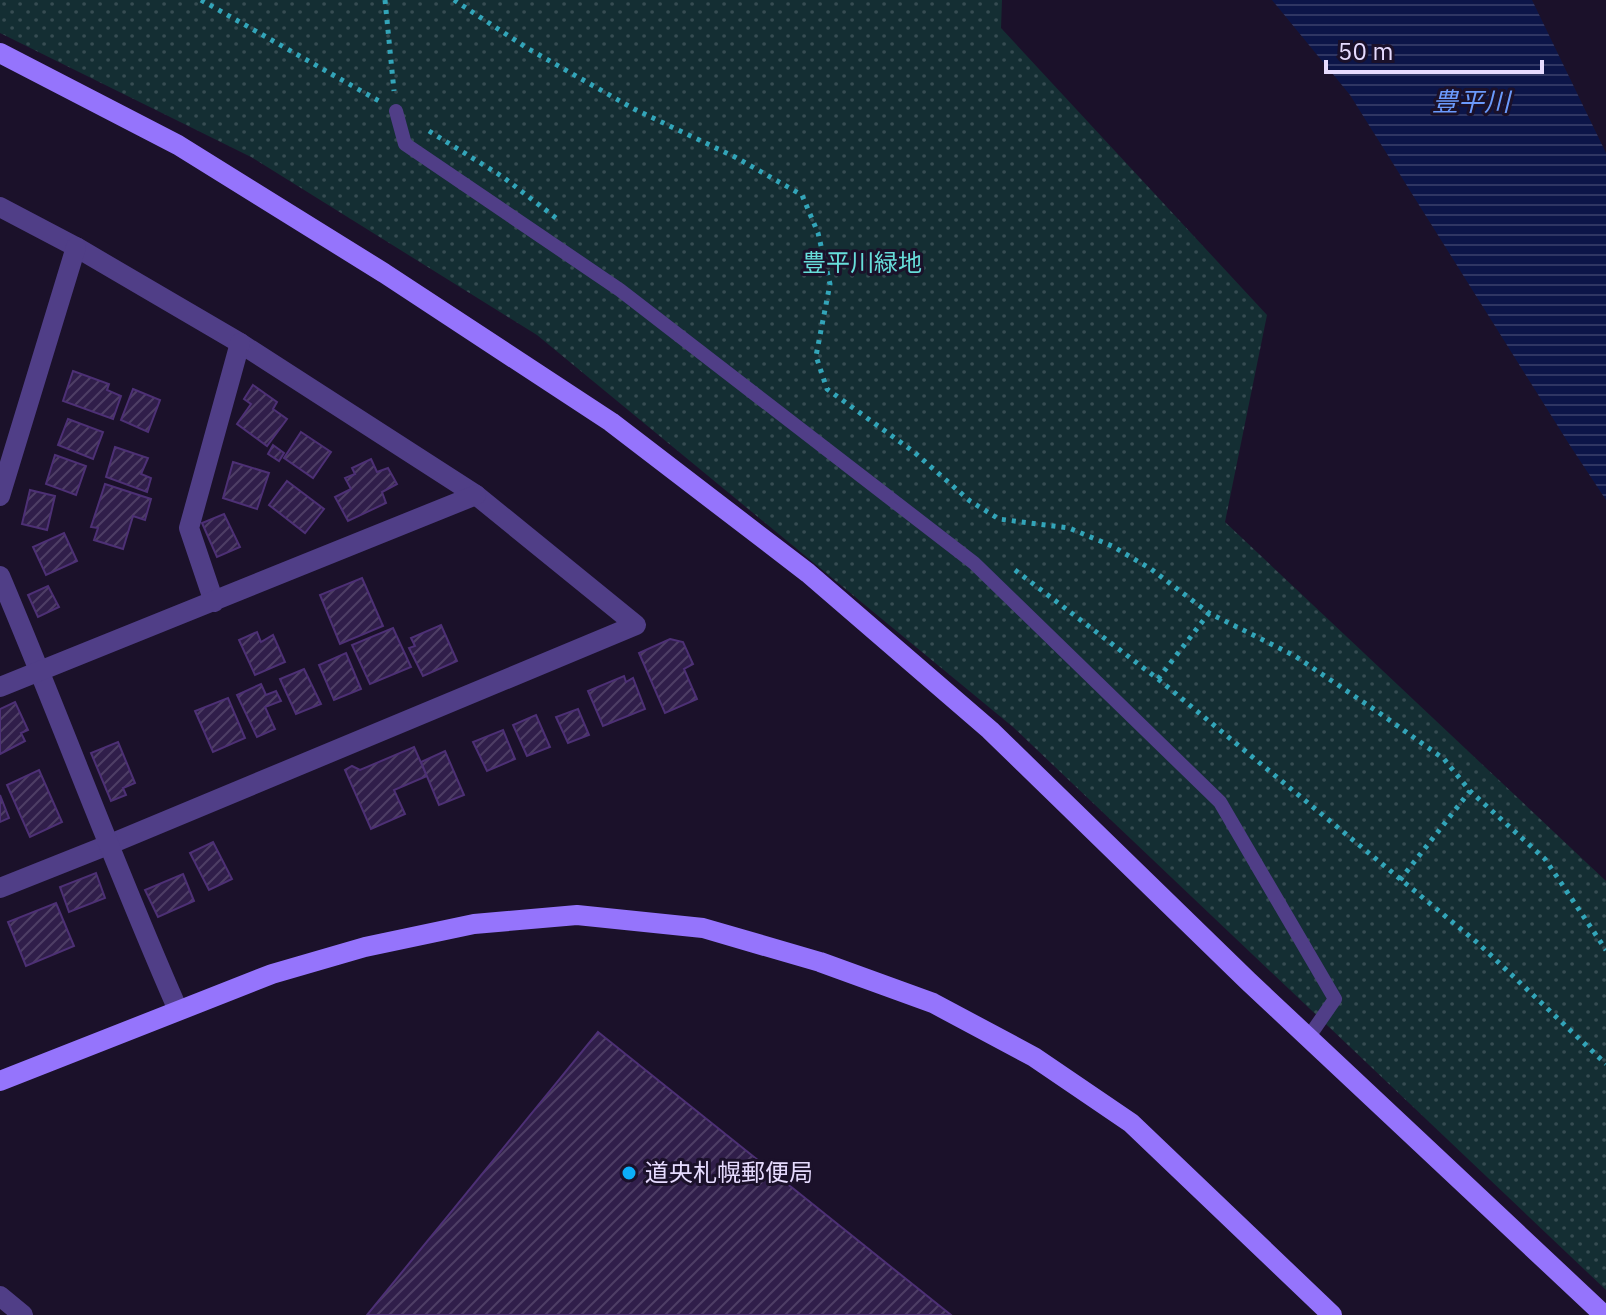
<svg xmlns="http://www.w3.org/2000/svg" width="1606" height="1315" font-family="'IBM Plex Sans','Noto Sans JP',sans-serif">
<style>
.park{fill:url(#park-dots)}
.water{fill:url(#water-rules)}
.building{fill:url(#building-hatch);stroke:#4d3075;stroke-width:2}
.lines{fill:none;stroke-linecap:round;stroke-linejoin:round}
.path{stroke:#33a5b9;stroke-width:5;stroke-dasharray:4 6;stroke-linecap:butt}
.lane{stroke:#503e87;stroke-width:14}
.street{stroke:#503e87;stroke-width:20}
.secondary{stroke:#9574fc;stroke-width:20}
.poi-dot{fill:#0caef9;stroke:#1b112a;stroke-width:3}
.labels{text-anchor:middle;stroke-width:6;stroke-linejoin:round;paint-order:stroke}
.park-label{font-size:24px;fill:#67deda;stroke:#1b112a}
.poi-label{font-size:24px;fill:#e6dbfe;stroke:#1b112a;text-anchor:start}
.water-label{font-size:26px;font-style:italic;fill:#6b9afc;stroke:#1b112a}
</style>
<defs>
<pattern id="park-dots" width="8" height="8" patternUnits="userSpaceOnUse" patternTransform="scale(2)"><rect width="8" height="8" fill="#142e33"/><path d="M2 2h.1M6 6h.1" fill="none" stroke="#364c52" stroke-width="1.8" stroke-linecap="round"/></pattern>
<pattern id="water-rules" width="6" height="5" patternUnits="userSpaceOnUse" patternTransform="scale(2)"><rect width="6" height="5" fill="#0c1548"/><path d="M0 2.5h6" fill="none" stroke="#2f3663"/></pattern>
<pattern id="building-hatch" width="6" height="6" patternUnits="userSpaceOnUse" patternTransform="scale(2)"><rect width="6" height="6" fill="#301e4a"/><path d="M-1 1l2-2M0 6l6-6M5 7l2-2" fill="none" stroke="#4e3e65"/></pattern>
</defs>
<rect width="100%" height="100%" fill="#1b112a"/>
<polygon class="park" points="0,0 1002,0 1001,28 1267,315 1225,522 1606,881 1606,1290 1013,727 537,335 251,157 0,33"/>
<polygon class="water" points="1272,0 1532,0 1606,153 1606,500 1569,444 1350,95"/>
<g class="building">
<polygon points="73,371 109,384 107,390 121,396 113,419 63,401"/>
<polygon points="253,385 277,402 273,409 287,419 267,446 237,424 251,404 244,399"/>
<polygon points="133,389 160,400 148,432 121,420"/>
<polygon points="68,419 103,432 93,459 58,445"/>
<polygon points="301,432 331,452 313,478 284,458"/>
<polygon points="273,445 284,453 279,461 268,454"/>
<polygon points="115,447 148,458 141,474 151,478 147,492 106,477"/>
<polygon points="55,455 86,466 76,495 46,484"/>
<polygon points="371,459 377,472 388,468 397,484 382,492 386,503 348,521 335,497 351,489 345,478 355,474 352,468"/>
<polygon points="233,462 269,473 257,509 223,498"/>
<polygon points="287,481 324,509 305,533 269,505"/>
<polygon points="105,484 151,499 145,520 133,516 123,549 94,540 98,528 91,527"/>
<polygon points="30,490 55,496 47,530 22,524"/>
<polygon points="224,514 240,547 217,557 202,523"/>
<polygon points="64,533 77,561 46,575 33,547"/>
<polygon points="362,578 383,626 340,644 320,595"/>
<polygon points="48,586 59,607 38,617 28,595"/>
<polygon points="441,625 457,661 423,676 409,648 415,646 411,638"/>
<polygon points="393,628 411,667 370,684 352,645"/>
<polygon points="257,632 261,642 273,635 285,662 255,675 239,640"/>
<polygon points="670,639 683,642 693,664 684,669 697,699 665,713 639,653"/>
<polygon points="346,653 361,689 334,700 319,665"/>
<polygon points="304,669 321,704 296,714 280,679"/>
<polygon points="624,676 626,682 633,678 645,709 603,726 588,691"/>
<polygon points="261,684 266,695 276,691 281,701 265,707 275,729 257,737 237,695"/>
<polygon points="228,698 245,738 213,752 195,711"/>
<polygon points="15,702 28,730 21,733 25,741 0,754 0,709"/>
<polygon points="578,709 589,735 568,743 556,717"/>
<polygon points="536,715 550,747 527,756 513,725"/>
<polygon points="503,730 515,759 487,771 473,742"/>
<polygon points="118,742 135,783 123,788 126,795 111,801 91,753"/>
<polygon points="414,747 427,776 394,790 405,814 371,829 345,770 352,766 360,770"/>
<polygon points="445,751 464,795 439,805 421,762"/>
<polygon points="39,770 62,822 30,837 7,785"/>
<polygon points="0,795 9,818 0,822"/>
<polygon points="213,842 232,879 209,890 190,853"/>
<polygon points="96,873 105,898 69,912 60,887"/>
<polygon points="183,874 194,901 158,917 145,890"/>
<polygon points="56,903 74,946 26,966 8,922"/>
<polygon points="598,1032 951,1315 367,1315"/>
</g>
<g class="lines">
<g class="path">
<polyline points="201,0 379,101"/>
<polyline points="385,0 394,91"/>
<polyline points="454,0 527,48 634,109 735,157 802,195 818,233 830,284 816,356 827,389 914,452 970,501 999,519 1069,528 1112,546 1151,569 1209,613 1295,656 1378,712 1444,759 1470,791 1545,859 1606,950"/>
<polyline points="429,131 503,177 556,218"/>
<polyline points="1015,570 1158,679 1479,944 1606,1064"/>
<polyline points="1158,679 1209,613"/>
<polyline points="1400,880 1470,791"/>
</g>
<polyline class="lane" points="396,111 405,144 620,290 974,563 1220,802 1335,999 1308,1038"/>
<g class="street">
<polyline points="0,207 76,247 240,343 476,495 636,625 108,845 0,888"/>
<polyline points="0,496 76,247"/>
<path d="M 0,576 C 61,720 115,867 178,1010"/>
<polyline points="214,602 189,528 240,343"/>
<polyline points="0,687 476,495"/>
<polyline points="0,1296 23,1315"/>
</g>
<g class="secondary">
<polyline points="0,53 178,145 384,273 611,422 808,573 990,730 1248,981 1604,1315"/>
<polyline points="0,1081 272,974 365,947 474,924 577,915 703,928 820,962 933,1003 1034,1057 1131,1123 1332,1315"/>
</g>
</g>
<circle class="poi-dot" cx="629" cy="1173" r="8"/>
<g class="labels">
<g class="park-label">
<text x="862" y="271">豊平川緑地</text>
</g>
<g class="poi-label">
<text x="645" y="1181">道央札幌郵便局</text>
</g>
<g class="water-label">
<text x="1471" y="111">豊平川</text>
</g>
</g>
<path d="M1326 60v12h216v-12" fill="none" stroke="#e6dbfe" stroke-width="4"/>
<text x="1338" y="60" font-size="24" fill="#e6dbfe" stroke="#1b112a" stroke-width="6" paint-order="stroke">50 m</text>
</svg>
